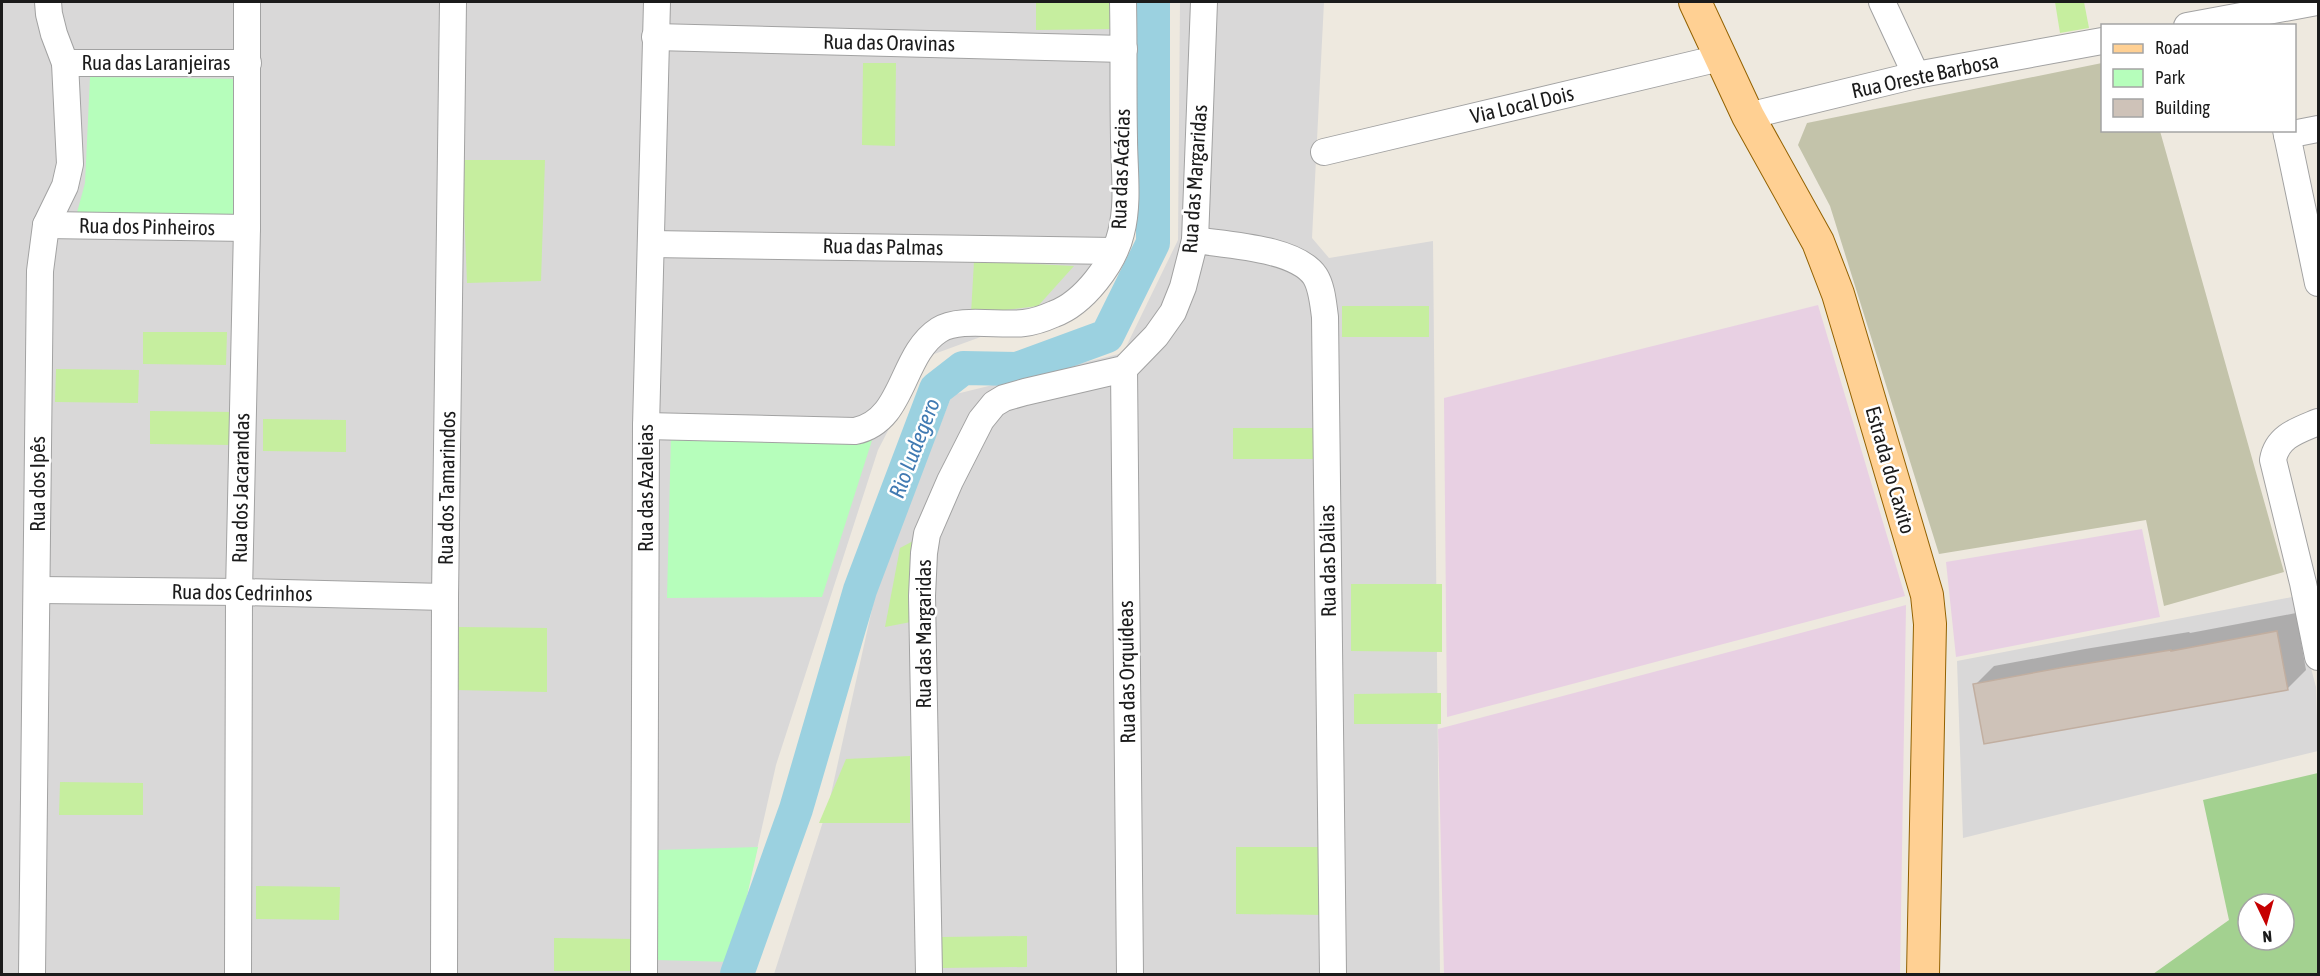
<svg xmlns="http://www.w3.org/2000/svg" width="2320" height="976" font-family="'Asap Condensed',sans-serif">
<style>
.residential{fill:#d9d8d8}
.industrial{fill:#e8d0e3}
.construction{fill:#c3c3aa}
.grass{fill:#c6ee9f}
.forest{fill:#a3d190;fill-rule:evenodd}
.park{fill:#b6febb}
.shadow{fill:#0003}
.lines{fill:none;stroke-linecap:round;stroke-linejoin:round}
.river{stroke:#9bd1e0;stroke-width:34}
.building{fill:#cec2b8;stroke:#c1aea0;stroke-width:1.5}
.minor-casing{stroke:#a2a2a2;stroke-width:28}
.major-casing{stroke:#926100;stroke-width:34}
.minor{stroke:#fff;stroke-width:26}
.major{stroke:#ffd093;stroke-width:32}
.labels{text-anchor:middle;stroke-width:5;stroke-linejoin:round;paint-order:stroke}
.street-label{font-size:21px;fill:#1b1b1b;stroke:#fff}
.water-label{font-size:22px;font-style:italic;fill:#407ab2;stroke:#fff}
</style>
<rect width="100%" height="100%" fill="#eee9df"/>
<g class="residential">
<polygon points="2,2 1131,2 1124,252 1046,313 926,357 878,450 776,765 729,974 2,974"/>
<polygon points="1180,2 1324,2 1312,238 1329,258 1433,241 1440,974 774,974 829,803 878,582 952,395 1123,353 1178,240"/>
<polygon points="2292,597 2316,687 2318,751 1963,838 1957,661"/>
</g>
<g class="industrial">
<polygon points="1818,305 1905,596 1447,717 1444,398"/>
<polygon points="2142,529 2160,617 1956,657 1946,562"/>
<polygon points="1906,605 1900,974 1444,974 1438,729"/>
</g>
<polygon class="construction" points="2102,63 2102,130 2160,131 2284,572 2164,606 2146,520 1939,554 1830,206 1798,145 1807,123"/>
<g class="grass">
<polygon points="1036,2 1113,2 1113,29 1036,30"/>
<polygon points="2055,2 2084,2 2089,28 2060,33"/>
<polygon points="863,63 896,63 895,146 862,145"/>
<polygon points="462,160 545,160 541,281 467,283"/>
<polygon points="974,261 1074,266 1038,306 971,314"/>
<rect x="1342" y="306" width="87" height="31"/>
<polygon points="143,332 227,332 226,365 143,364"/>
<polygon points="56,369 139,370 138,403 55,402"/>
<polygon points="150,411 234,412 233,445 150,444"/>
<polygon points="263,419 346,420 346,452 263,451"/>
<rect x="1233" y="428" width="87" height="31"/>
<polygon points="915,540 916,621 885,627 900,548"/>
<polygon points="1351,584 1442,584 1442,652 1351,651"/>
<polygon points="457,627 547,628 547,692 455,690"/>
<polygon points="1441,693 1441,724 1354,724 1354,694"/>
<polygon points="910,756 910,823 819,823 846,759"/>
<polygon points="60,782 143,783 143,815 59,815"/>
<polygon points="1236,847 1327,847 1327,915 1236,914"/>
<polygon points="256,886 340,887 339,920 256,919"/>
<polygon points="1027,936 1027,967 940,968 940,937"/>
<polygon points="554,938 637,939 637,971 554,971"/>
</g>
<path class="forest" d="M 2318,773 L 2318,974 L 2153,974 L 2229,920 L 2203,800 ZM 2248,904 L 2284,904 L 2284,940 L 2248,940 Z"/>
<g class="park">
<polygon points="90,77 244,79 241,203 232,218 75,220 85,183"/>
<polygon points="671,434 874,434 822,597 667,598"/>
<polygon points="758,847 732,962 655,960 658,850"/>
</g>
<polygon class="shadow" points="2296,613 2306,670 2287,689 1975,685 1994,666 2085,649 2189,632 2190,633"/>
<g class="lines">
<polyline class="river" points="737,974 796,809 860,590 936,389 963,368 1017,369 1107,336 1153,243 1153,2"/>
</g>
<polygon class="building" points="2277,631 2288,690 1984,744 1973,684 2065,667 2171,650 2171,651"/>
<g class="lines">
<defs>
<g id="minor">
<polyline points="1882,2 1916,75"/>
<polyline points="2187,26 2317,2"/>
<polyline points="655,37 1124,49"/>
<polyline points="65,63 248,63"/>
<polyline points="1748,116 1916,75 2102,41"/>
<polyline points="2286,130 2318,283"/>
<polyline points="2287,135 2318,129"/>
<polyline points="1324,152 1720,58"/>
<polyline points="46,225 247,228"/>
<path d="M 1195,240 C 1227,245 1296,248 1315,276 C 1322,287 1323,303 1325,317 L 1333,974"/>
<polyline points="651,244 1114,251"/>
<polyline points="1124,369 1130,974"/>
<path d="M 2318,422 C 2299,430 2277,436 2273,460 L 2303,583 L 2318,657"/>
<path d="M 646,426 L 855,431 C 905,421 900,355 939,330 C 959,317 999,326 1024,323 C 1033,322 1045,318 1054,314 C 1084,303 1114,263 1121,233 C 1129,203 1124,168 1124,138 C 1123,92 1124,47 1123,2"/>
<polyline points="38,590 239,592 445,597"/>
<polyline points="32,974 40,271 46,225 65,186 70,164 65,63 54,34 49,14 48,2"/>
<polyline points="238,974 239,592 247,228 247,2"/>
<polyline points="444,974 445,597 453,2"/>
<polyline points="644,974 646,426 657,2"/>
<polyline points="929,974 922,596 924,553 927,534 950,481 981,420 994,404 1004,398 1025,392 1124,369 1156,336 1173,312 1183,287 1195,240 1204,2"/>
</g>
<polyline id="major" points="1695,2 1748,116 1818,242 1838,294 1858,361 1927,595 1930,624 1923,974"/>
</defs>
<use href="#minor" class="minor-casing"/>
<use href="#major" class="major-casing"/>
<use href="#minor" class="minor"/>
<use href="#major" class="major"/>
</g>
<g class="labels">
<g class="street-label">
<text transform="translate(889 43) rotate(1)" y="7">Rua das Oravinas</text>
<text x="156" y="70">Rua das Laranjeiras</text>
<text transform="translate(1925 76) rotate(-12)" y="7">Rua Oreste Barbosa</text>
<text transform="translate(1522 105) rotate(-13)" y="7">Via Local Dois</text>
<text transform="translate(1121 169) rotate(-88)" y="7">Rua das Acácias</text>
<text transform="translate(1195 179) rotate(-86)" y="7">Rua das Margaridas</text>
<text transform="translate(147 227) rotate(1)" y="7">Rua dos Pinheiros</text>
<text transform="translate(883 247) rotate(1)" y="7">Rua das Palmas</text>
<text transform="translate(1890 470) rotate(74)" y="7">Estrada do Caxito</text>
<text transform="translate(38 484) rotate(-90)" y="7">Rua dos Ipês</text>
<text transform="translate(241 488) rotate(-89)" y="7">Rua dos Jacarandas</text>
<text transform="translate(447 488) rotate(-89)" y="7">Rua dos Tamarindos</text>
<text transform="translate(646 488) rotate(-90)" y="7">Rua das Azaleias</text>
<text transform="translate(1328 561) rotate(-91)" y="7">Rua das Dálias</text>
<text transform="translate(242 593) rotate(1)" y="7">Rua dos Cedrinhos</text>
<text transform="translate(924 634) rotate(-90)" y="7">Rua das Margaridas</text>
<text transform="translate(1127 672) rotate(-91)" y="7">Rua das Orquídeas</text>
</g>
<g class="water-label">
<text transform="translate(914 448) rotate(-69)" y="8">Rio Ludegero</text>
</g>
</g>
<rect width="2320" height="976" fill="none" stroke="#1b1b1b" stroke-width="6"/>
<rect x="2101" y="24" width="195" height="108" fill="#ffffff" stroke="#a4a4a4" stroke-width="1.5"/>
<rect x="2113" y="44" width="30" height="9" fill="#ffd093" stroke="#a4a4a4" stroke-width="1.5"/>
<text x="2155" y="54" font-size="18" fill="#1b1b1b">Road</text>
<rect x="2113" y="69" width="30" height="18" fill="#b6febb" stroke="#a4a4a4" stroke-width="1.5"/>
<text x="2155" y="84" font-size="18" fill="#1b1b1b">Park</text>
<rect x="2113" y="99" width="30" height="18" fill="#cec2b8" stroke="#a4a4a4" stroke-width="1.5"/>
<text x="2155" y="114" font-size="18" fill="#1b1b1b">Building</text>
<g transform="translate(2266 922) rotate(175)"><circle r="28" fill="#ffffff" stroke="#a4a4a4" stroke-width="1.5"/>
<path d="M0-4.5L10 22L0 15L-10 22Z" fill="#c60001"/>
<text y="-9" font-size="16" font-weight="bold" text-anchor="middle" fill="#1b1b1b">N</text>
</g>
</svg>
